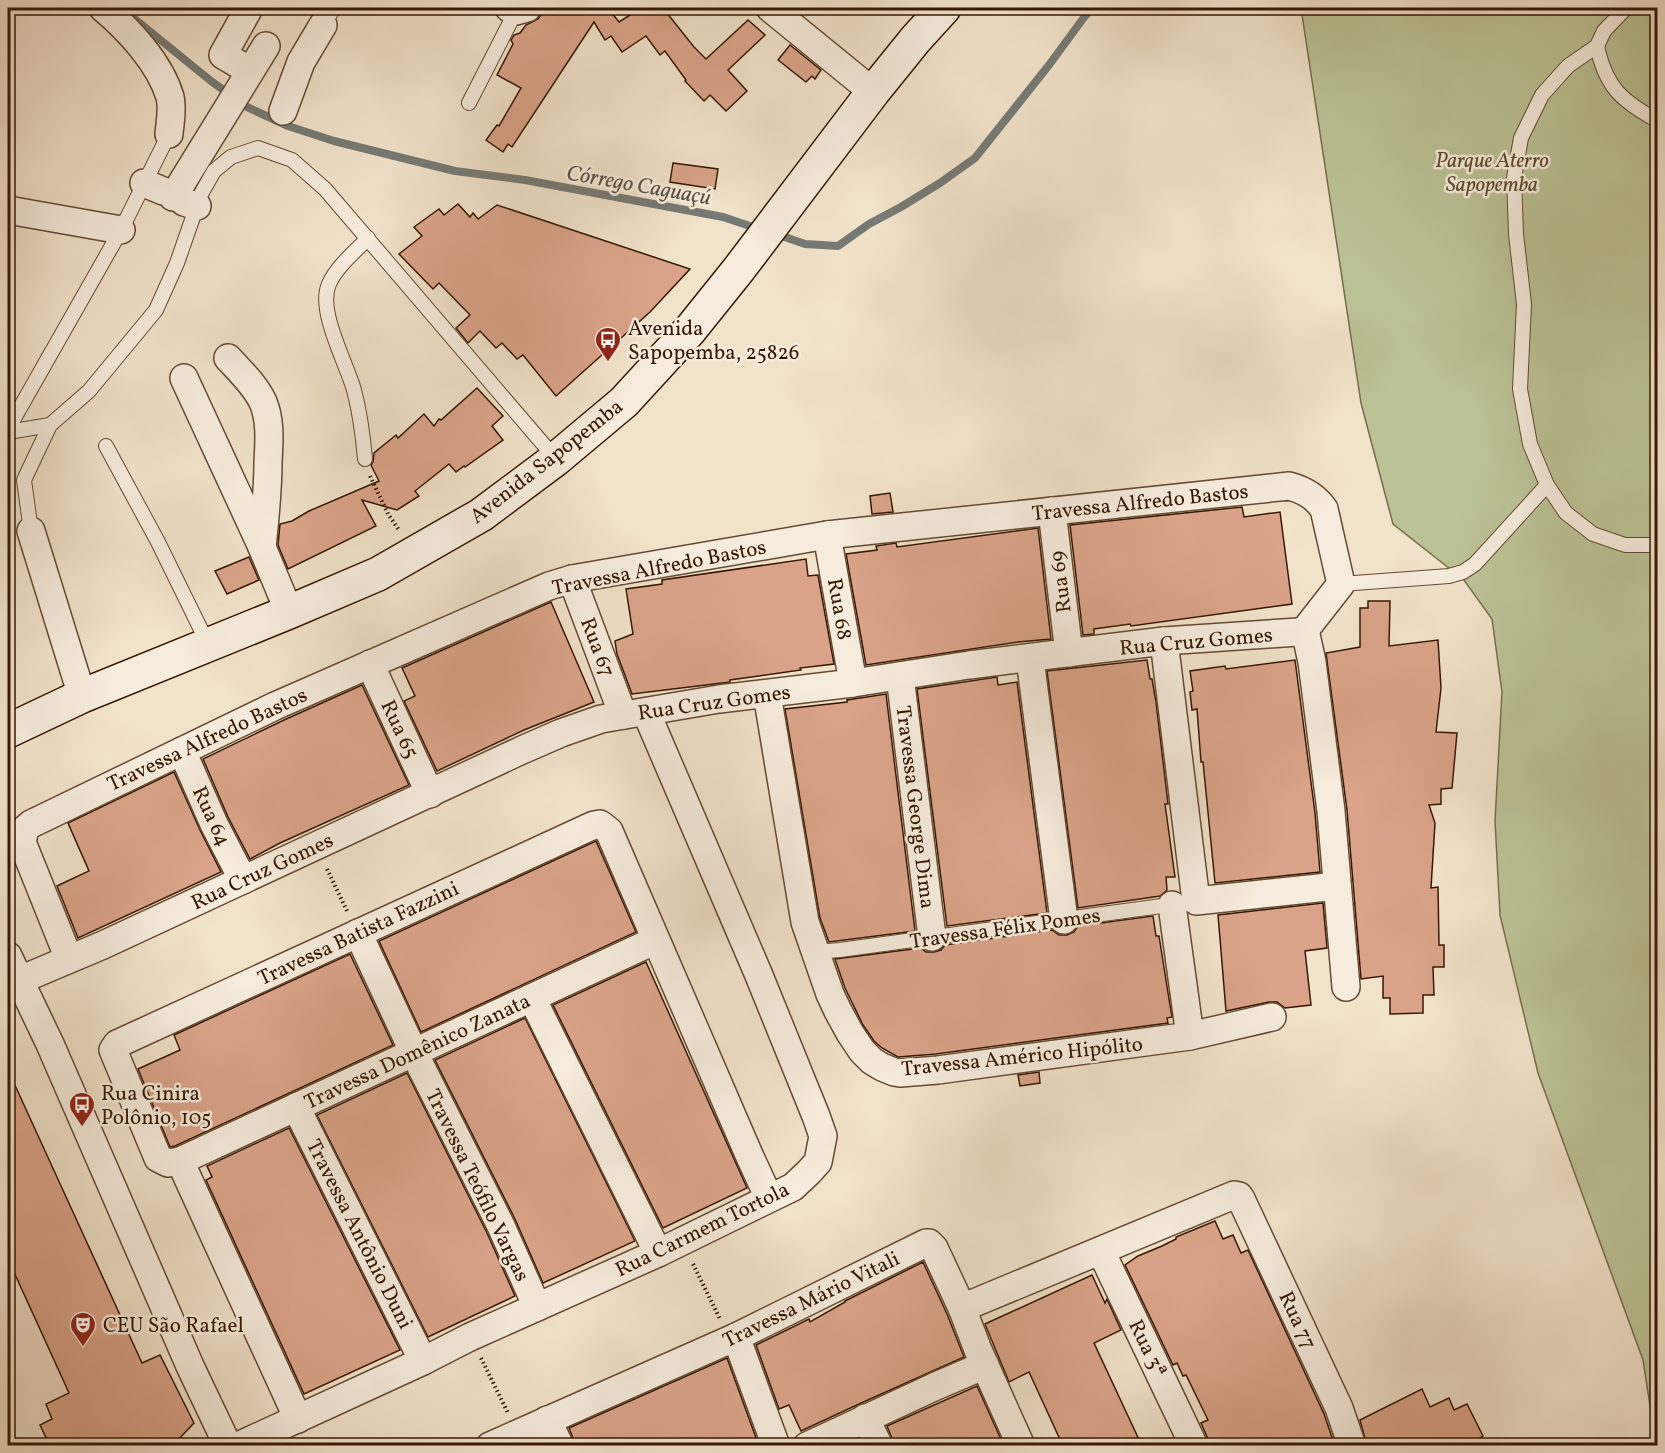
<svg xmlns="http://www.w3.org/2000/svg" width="1665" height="1453" font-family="Vollkorn,serif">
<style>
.green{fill:#bbc396;stroke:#786e4c;stroke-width:1.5}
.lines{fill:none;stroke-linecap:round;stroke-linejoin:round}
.stream{stroke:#767a75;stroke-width:8}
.building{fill:#daa389;stroke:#361802;stroke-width:1.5}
.lane-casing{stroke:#654a34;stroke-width:16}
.street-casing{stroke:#654a34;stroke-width:30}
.secondary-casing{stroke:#361802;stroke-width:36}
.path{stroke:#361802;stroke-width:4;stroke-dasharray:1.5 3;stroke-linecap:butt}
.lane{stroke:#f6ecdd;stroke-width:14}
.street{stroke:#f6ecdd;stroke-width:27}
.secondary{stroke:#f6ecdd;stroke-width:33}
.labels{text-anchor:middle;stroke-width:5;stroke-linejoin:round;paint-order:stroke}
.park-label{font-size:21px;font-style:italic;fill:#5e4b2e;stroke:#f6ecdd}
.poi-label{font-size:21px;fill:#361802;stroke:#f6ecdd;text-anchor:start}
.street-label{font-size:21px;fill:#361802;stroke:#f6ecdd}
.water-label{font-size:22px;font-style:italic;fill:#5b5145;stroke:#f6ecdd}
</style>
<rect width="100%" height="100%" fill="#f1e2ca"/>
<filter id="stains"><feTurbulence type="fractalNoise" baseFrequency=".00333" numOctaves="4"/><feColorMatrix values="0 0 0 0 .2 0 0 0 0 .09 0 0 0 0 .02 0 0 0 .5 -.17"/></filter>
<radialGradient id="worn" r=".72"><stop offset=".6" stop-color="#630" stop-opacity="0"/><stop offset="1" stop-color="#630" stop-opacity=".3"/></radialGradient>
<polygon class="green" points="1301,8 1657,8 1657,1445 1656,1445 1643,1360 1538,1073 1500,915 1495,821 1502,692 1492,619 1464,580 1393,524 1361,403"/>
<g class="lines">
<g class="stream">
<polyline points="131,16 211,81 247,107 288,126 334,141 455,171 525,180 723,217 759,229"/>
<polyline points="776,234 805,244 838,246 869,224 901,207 940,183 975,158 1049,65 1085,16 1093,8"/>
</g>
</g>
<g class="building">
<polygon points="542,8 608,8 619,22 641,8 663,8 694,47 706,59 748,20 765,35 728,70 747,91 726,111 710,95 704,101 685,81 686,80 665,51 660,55 646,36 622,52 611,36 605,40 594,22 512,147 508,144 503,152 486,140 497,125 499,126 521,88 497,75 513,44 511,40 514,35 520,33 526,25 538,19 542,13"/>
<polygon points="790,45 821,70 815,79 812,76 806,82 778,60"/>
<polygon points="673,163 718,169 715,189 670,182"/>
<polygon points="458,204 470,217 473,213 478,219 497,205 690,269 650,312 556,396 523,355 517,359 502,343 496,348 480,331 468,343 456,328 470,315 439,283 433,289 399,254 422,236 414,227 439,209 444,215"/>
<polygon points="477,388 503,416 492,426 503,440 465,467 464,466 456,472 449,464 415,491 419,496 397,510 362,500 376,526 288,569 278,545 280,524 292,521 309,511 379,481 371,465 373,462 374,453 396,435 398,438 424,414 434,426 439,419 441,420"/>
<polygon points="890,493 893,512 872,514 870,496"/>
<polygon points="1242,507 1244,517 1280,512 1292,604 1131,626 1130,624 1094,629 1094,634 1083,635 1070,525"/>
<polygon points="1038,528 1051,639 1018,642 866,665 846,554 877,550 876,546 896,543 897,547"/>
<polygon points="249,557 259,580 227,594 215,571"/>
<polygon points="806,559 808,576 818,575 834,664 800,668 801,670 730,680 730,682 632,694 617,654 615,641 633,634 626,589 662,584 662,580"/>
<polygon points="1368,601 1390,601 1389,646 1438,640 1441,688 1436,732 1457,733 1452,788 1441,789 1441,804 1429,805 1435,823 1431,888 1438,887 1439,945 1444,945 1444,967 1433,967 1434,995 1423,995 1423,1013 1390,1014 1390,998 1383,998 1383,976 1361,979 1347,810 1326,653 1360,647 1360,608 1368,608"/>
<polygon points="551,602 594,702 524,730 437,771 404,701 415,696 402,668"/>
<polygon points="1147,660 1150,679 1152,679 1156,702 1168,804 1165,804 1175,877 1166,877 1167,890 1160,896 1078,908 1047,671"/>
<polygon points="1295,660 1315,813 1320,872 1215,883 1203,762 1201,762 1197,709 1192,710 1190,692 1193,691 1190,671 1225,666 1226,669"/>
<polygon points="997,677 998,685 1017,682 1047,913 947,926 917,689"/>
<polygon points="362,685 409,785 280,843 250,859 228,817 203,759 284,720"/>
<polygon points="886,694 915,931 829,942 820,918 785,709 847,702 847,700"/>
<polygon points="174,772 200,830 221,872 78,938 57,886 89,871 68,823"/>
<polygon points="596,841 636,932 421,1032 379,941"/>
<polygon points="1323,903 1327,948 1305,951 1311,1005 1285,1008 1277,1002 1269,1002 1226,1011 1218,915"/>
<polygon points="1153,916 1156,936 1159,936 1168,993 1172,1017 1167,1018 1168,1023 936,1054 898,1057 882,1048 874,1041 863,1025 845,988 835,959 921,948 926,952 934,952 941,950 945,945 1052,930 1059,935 1067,935 1074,932 1078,926"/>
<polygon points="350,954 393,1045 175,1146 170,1147 138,1069 180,1050 174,1035"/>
<polygon points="646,962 747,1188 663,1228 553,1005"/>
<polygon points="525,1018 635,1241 543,1283 515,1219 435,1060"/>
<polygon points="8,1070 142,1363 160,1355 194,1423 172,1446 50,1446 40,1425 52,1419 46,1404 69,1393 8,1259"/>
<polygon points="1039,1072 1040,1083 1020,1086 1018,1075"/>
<polygon points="407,1073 487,1233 515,1296 428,1337 317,1115"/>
<polygon points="289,1128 400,1350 304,1394 206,1180 212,1177 207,1166"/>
<polygon points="1215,1221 1223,1239 1233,1235 1241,1253 1248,1250 1324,1414 1335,1446 1209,1446 1208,1439 1201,1423 1208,1420 1186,1375 1183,1376 1177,1363 1173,1365 1125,1265 1138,1256 1162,1246 1176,1239 1176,1237"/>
<polygon points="923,1262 947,1314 964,1357 859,1404 801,1431 789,1405 779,1409 756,1345 809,1319 810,1322 845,1302 845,1301"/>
<polygon points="1092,1275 1105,1303 1107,1299 1121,1330 1094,1343 1142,1446 1063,1446 1029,1372 1009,1382 985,1324"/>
<polygon points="727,1358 759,1446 576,1446 569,1428"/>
<polygon points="977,1386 1004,1446 895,1446 887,1426"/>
<polygon points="1422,1389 1430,1407 1449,1398 1454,1410 1467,1404 1483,1436 1468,1446 1367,1446 1360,1420"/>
</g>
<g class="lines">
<defs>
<g id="lane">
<polyline points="1626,8 1604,31 1597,46 1568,66 1542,95 1521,138 1514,178 1516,234 1524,304 1520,389 1530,444 1547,485 1566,513 1593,534 1625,545 1658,545"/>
<polyline points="323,25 334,8"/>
<path d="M 1597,46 C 1606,88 1622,101 1658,121"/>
<polyline points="469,103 516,11"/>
<polyline points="8,429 121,230 169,134"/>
<polyline points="8,432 50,425"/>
<polyline points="106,446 158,542 208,644"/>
<path d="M 365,459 C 363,436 360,413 354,390 C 346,362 317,310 329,284 C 337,266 355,252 368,238"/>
<polyline points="31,531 24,480 50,425 89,391 156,310 177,263 201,194 214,171 231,157 258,148 292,160 325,189 556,459"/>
<polyline points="1341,584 1449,576 1463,572 1475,564 1547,485"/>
<polyline points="815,952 840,950 1176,904"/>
</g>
<g id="street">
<path d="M 103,8 C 129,30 160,63 170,97 C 173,109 170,122 169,134"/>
<polyline points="509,8 516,11 527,8"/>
<polyline points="770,8 873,92"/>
<polyline points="240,65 223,55 249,8"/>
<polyline points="283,111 301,62 323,25"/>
<polyline points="144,183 163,191"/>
<polyline points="173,197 266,46"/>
<polyline points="184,202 197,206"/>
<polyline points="8,210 121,230"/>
<path d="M 228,358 C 240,371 255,385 263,402 C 271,421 269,443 268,462 C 268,491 265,519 262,547"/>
<polyline points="184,378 262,547 289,612"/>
<polyline points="1052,511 1069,653"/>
<polyline points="31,531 82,696"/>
<polyline points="827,535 853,683"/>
<polyline points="572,579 623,715"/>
<polyline points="1305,630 1312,662 1331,811 1346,987"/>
<polyline points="1164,641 1196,901 1337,886"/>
<polyline points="1030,659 1064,920"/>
<polyline points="370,664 430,794"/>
<polyline points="900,676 932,937"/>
<polyline points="767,694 805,922 830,994 838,1011 850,1033 862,1051 872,1061 882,1067 894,1072 900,1073 938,1070 1190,1036 1172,905"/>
<polyline points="182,751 214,824 243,880"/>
<polyline points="358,933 414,1053 501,1226 537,1307"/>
<polyline points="656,940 180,1161 168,1163 158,1158 113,1050 117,1044 594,825 600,824 609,831 750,1157 769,1198"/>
<polyline points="8,956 50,1044 190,1366 228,1446"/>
<path d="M 20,980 L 103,945 L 522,750 L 561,733 L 601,719 L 719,699 L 853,683 L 969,665 L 1164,641 L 1298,632 L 1305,630 L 1341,584 L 1324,509 C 1315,496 1304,490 1289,486 L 827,535 L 572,579 L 549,586 L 275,706 L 31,824 L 25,829 L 22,842 L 69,959"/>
<polyline points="532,998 658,1253"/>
<polyline points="1190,1036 1272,1017"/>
<polyline points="296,1107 423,1361"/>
<polyline points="180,1161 298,1419"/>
<polyline points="1101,1251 1194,1446"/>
<polyline points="962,1308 1234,1195 1239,1196 1241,1199 1339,1408 1352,1446"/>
<polyline points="736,1337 776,1446"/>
<polyline points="865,1418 879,1446"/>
<polyline points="547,1420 560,1446"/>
<polyline points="238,1446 423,1361 470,1337 658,1253 793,1187 809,1172 818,1162 823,1136 816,1116 758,973 646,712"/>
<polyline points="490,1446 736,1337 926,1243 929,1243 934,1248 962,1308 978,1350 1021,1446"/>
<polyline points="807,1446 936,1386 985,1365"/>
</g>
<polyline id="secondary" points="8,731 82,696 289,612 378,574 481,515 556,459 624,402 690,330 739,269 873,92 915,40 944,8"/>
</defs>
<use href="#lane" class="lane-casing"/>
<use href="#street" class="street-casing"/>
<use href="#secondary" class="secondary-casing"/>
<g class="path">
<polyline points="370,476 388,514 399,530"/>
<polyline points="327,869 347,911"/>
<polyline points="693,1264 720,1319"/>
<polyline points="481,1358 508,1413"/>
</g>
<use href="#lane" class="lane"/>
<use href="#street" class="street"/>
<use href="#secondary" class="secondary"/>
</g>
<defs>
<symbol id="bus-pin" viewBox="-11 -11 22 30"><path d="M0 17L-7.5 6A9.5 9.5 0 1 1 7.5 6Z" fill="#8f2418" stroke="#f6ecdd"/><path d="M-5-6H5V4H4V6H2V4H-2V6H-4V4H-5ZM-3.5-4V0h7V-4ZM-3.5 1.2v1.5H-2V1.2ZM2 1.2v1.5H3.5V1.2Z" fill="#fff"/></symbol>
<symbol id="theatre-pin" viewBox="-11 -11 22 30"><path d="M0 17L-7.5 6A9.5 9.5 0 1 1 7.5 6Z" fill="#8f2418" stroke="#f6ecdd"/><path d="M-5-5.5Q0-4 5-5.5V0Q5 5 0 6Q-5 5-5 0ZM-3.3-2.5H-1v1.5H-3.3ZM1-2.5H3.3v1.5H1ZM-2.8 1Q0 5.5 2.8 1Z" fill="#fff"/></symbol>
</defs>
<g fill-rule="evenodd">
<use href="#bus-pin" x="593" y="325" width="30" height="40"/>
<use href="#bus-pin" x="67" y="1090" width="30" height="40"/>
<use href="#theatre-pin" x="68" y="1310" width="30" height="40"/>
</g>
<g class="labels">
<g class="park-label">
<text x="1492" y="167">Parque Aterro<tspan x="1492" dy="24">Sapopemba</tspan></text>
</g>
<g class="poi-label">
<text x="628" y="335">Avenida<tspan x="628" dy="24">Sapopemba, 25826</tspan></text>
<text x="101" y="1100">Rua Cinira<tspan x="101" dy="24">Polônio, 105</tspan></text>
<text x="103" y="1332">CEU São Rafael</text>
</g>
<g class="street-label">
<text transform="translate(546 461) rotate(-38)" y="7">Avenida Sapopemba</text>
<text transform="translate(1140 502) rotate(-6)" y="7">Travessa Alfredo Bastos</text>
<text transform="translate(659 567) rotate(-11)" y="7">Travessa Alfredo Bastos</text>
<text transform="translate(1060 582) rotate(-97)" y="7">Rua 69</text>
<text transform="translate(840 609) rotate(80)" y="7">Rua 68</text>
<text transform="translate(1196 641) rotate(-5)" y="7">Rua Cruz Gomes</text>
<text transform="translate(598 647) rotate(69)" y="7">Rua 67</text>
<text transform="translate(714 702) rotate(-8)" y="7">Rua Cruz Gomes</text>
<text transform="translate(400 729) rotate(65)" y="7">Rua 65</text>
<text transform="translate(207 739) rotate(-25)" y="7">Travessa Alfredo Bastos</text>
<text transform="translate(916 807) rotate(83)" y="7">Travessa George Dima</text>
<text transform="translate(212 816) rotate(65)" y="7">Rua 64</text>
<text transform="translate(262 871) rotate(-25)" y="7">Rua Cruz Gomes</text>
<text transform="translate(1005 928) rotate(-8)" y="7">Travessa Félix Pomes</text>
<text transform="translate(358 933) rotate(-25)" y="7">Travessa Batista Fazzini</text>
<text transform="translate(417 1051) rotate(-25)" y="7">Travessa Domênico Zanata</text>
<text transform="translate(1022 1056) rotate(-6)" y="7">Travessa Américo Hipólito</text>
<text transform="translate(478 1185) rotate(64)" y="7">Travessa Teófilo Vargas</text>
<text transform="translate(702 1229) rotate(-26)" y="7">Rua Carmem Tortola</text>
<text transform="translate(360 1234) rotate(63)" y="7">Travessa Antônio Duni</text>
<text transform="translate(811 1299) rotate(-26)" y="7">Travessa Mário Vitali</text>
<text transform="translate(1298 1320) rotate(65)" y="7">Rua 77</text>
<text transform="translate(1148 1348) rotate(64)" y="7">Rua 3ª</text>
</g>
<g class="water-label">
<text transform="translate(639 184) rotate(10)" y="8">Córrego Caguaçú</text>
</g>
</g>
<rect width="1665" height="1453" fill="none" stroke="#f1e2ca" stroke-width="30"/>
<rect x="9" y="9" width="1647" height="1435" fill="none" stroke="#361802" stroke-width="3"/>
<rect x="15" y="15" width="1635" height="1423" fill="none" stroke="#361802" stroke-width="1.5"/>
<rect width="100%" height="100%" filter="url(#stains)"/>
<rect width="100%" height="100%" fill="url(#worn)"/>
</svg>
